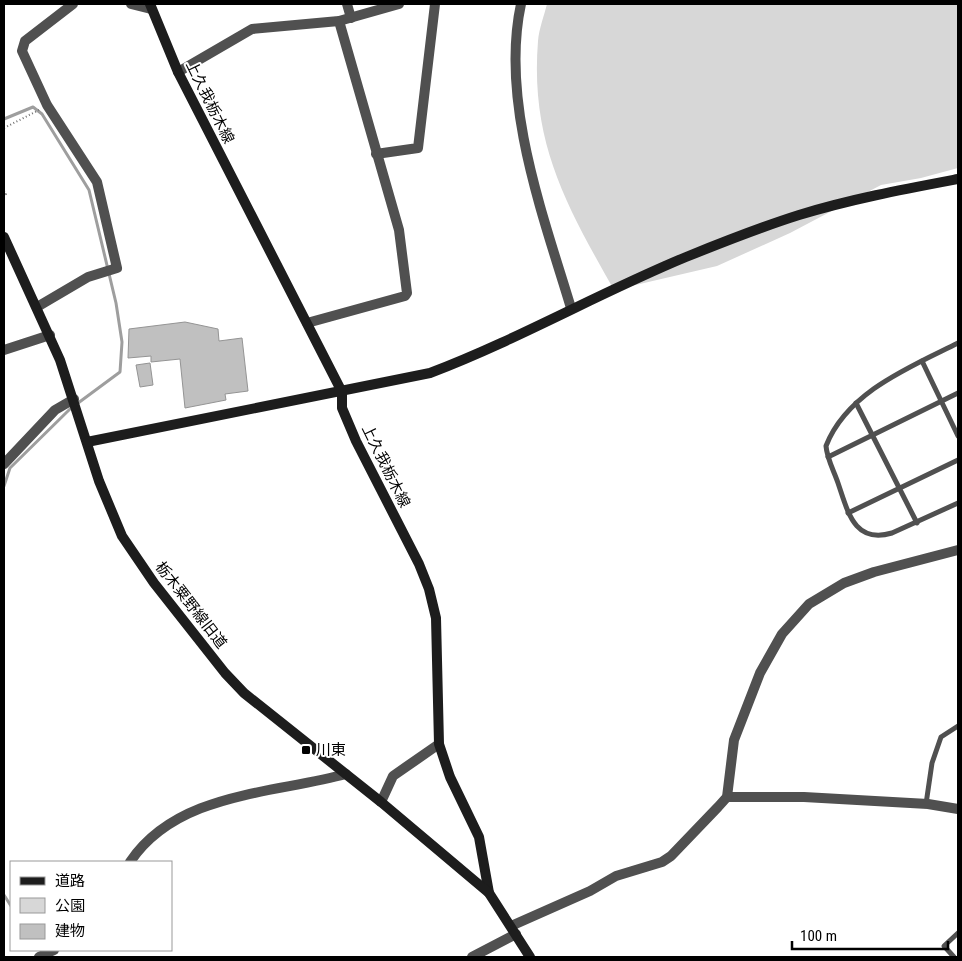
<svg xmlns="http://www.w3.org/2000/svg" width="962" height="961" font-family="'Roboto Condensed','Noto Sans JP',sans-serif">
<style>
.green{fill:#d7d7d7}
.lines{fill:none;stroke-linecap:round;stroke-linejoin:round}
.stream{stroke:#9e9e9e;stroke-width:3}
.building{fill:#c0c0c0;stroke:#949494}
.path{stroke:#727272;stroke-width:2;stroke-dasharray:1 2.5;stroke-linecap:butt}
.lane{stroke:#505050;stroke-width:5}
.street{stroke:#505050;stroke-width:10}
.secondary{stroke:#1d1d1d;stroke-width:10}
.poi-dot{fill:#000;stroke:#fff;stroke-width:2}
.labels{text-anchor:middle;stroke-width:4;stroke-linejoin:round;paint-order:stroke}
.street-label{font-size:15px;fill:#000;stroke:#fff}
.poi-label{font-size:15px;fill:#000;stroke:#fff;text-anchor:start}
</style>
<rect width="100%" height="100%" fill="#fff"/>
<path class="green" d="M 547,4 L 958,4 L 958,168 L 921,178 L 881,185 L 790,233 L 717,266 L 614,290 C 566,205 530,142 538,41 C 539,29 544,16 547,4 Z"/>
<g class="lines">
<g class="stream">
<polyline points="4,119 33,107 42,114 89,190 116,303 122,342 120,372 70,409 10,468 4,486"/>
<polyline points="4,895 11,906"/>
</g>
</g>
<g class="building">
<polygon points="185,322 218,329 219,341 242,338 248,391 225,394 226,400 185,408 180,359 151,362 151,356 128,358 129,329"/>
<polygon points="150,363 153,385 140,387 136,365"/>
</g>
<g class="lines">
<g class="path">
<polyline points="4,128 39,110"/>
<polyline points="4,191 6,194 4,195"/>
</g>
<g class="lane">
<path d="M 958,343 C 910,367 847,392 826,446 C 827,459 834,471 838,483 C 848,512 854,544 892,533 L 958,503"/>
<polyline points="922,361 958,436"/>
<polyline points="856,403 917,523"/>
<polyline points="828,457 958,393"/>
<polyline points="848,513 958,460"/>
<polyline points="926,804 932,763 941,737 958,726"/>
<polyline points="954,957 944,946 958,933"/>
</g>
<g class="street">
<polyline points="131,4 151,9"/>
<polyline points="347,4 351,18"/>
<path d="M 521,4 C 500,101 543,215 571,308"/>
<polyline points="178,72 252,29 339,21 399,4"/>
<polyline points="376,154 418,148 435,4"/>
<polyline points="37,307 88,277 117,268 97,182 47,105 22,51 25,41 73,4"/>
<polyline points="307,323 405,296 407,293 399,230 339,21"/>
<polyline points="4,350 50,335"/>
<polyline points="4,464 55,410 74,399"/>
<polyline points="727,797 804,797 928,804 958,809"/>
<polyline points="381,802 393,776 439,744"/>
<path d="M 130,862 C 177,792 273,794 346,774"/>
<polyline points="511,926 590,891 616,876 662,862 671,856 718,807 727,797 734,740 760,673 782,634 809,604 844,583 874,572 958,550"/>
<polyline points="39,957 54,950"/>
<polyline points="472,957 516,934"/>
</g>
<g class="secondary">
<polyline points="150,4 178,72 342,392 342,408 356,441 419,564 429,589 436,618 439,744 450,777 479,837 489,893"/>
<polyline points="4,237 60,360 99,481 122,536 154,583 225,673 244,693 381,802 489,893 530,957"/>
<path d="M 87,442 L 430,373 C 517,340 599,293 686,257 C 723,242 761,227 799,215 C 851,199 905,189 958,179"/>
</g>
</g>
<rect class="poi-dot" x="301" y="745" width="10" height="10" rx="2.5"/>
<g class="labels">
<g class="street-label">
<text transform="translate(210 102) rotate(64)" y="5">上久我栃木線</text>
<text transform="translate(386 466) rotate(64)" y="5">上久我栃木線</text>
<text transform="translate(191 605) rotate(52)" y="5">栃木粟野線旧道</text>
</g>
<g class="poi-label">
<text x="316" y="755">川東</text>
</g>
</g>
<rect width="962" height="961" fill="none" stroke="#000000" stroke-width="10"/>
<rect x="10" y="861" width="162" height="90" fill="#ffffff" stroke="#999999"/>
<rect x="20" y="877" width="25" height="8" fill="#1d1d1d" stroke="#999999"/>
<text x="55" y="886" font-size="15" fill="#000000">道路</text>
<rect x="20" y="898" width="25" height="15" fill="#d7d7d7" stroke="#999999"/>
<text x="55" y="911" font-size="15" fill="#000000">公園</text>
<rect x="20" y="924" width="25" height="15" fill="#c0c0c0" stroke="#999999"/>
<text x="55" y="936" font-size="15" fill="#000000">建物</text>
<path d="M792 941v8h156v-8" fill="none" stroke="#000000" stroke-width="2.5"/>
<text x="800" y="941" font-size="15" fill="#000000" stroke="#ffffff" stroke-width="4" paint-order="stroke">100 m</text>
</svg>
